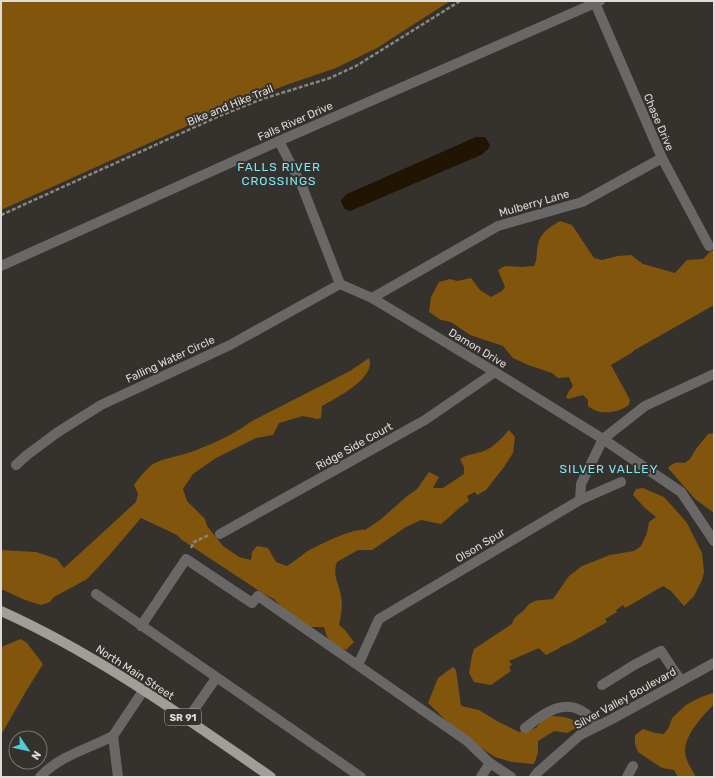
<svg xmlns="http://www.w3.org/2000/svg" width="715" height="778" font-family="Rubik,sans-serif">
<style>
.forest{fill:#81560c}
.water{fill:#221402}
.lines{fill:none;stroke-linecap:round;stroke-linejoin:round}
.path{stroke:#898682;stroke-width:2.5;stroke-dasharray:4 2;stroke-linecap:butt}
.minor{stroke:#6a6866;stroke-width:10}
.major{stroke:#a19d98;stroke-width:10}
.labels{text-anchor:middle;stroke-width:4;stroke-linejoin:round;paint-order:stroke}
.shield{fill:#35312d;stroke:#aba9a5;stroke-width:1}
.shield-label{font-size:10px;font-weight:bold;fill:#dedcd9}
.street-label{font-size:11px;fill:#dedcd9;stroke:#35312d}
.neighbourhood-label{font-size:12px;letter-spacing:1px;fill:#7ee9f6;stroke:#35312d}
</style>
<rect width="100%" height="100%" fill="#35312d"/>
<g class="forest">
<polygon points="1,1 450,1 377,48 336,68 292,83 238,103 1,210"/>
<path d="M 560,221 L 572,225 L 594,258 L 602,260 L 618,256 L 631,255 L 643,264 L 675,273 L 687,260 L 703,259 L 710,252 L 714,250 L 714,305 L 633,351 L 633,352 L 611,365 L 630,400 L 629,405 C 618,413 599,416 588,406 L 588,400 L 583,395 L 568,399 L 566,397 L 569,391 L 573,386 L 569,377 L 558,378 L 552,373 L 528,365 L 513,358 L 503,346 L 470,335 L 451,322 L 441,320 L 429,312 L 431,297 L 439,282 L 450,279 L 457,281 L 471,278 L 480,290 L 491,297 L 502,291 L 505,287 L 498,270 L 505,266 L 522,267 L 534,266 C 538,258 536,252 538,244 C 541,232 550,227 560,221 Z"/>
<path d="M 369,358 C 377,378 336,398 322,406 L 321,418 L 317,419 L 303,416 L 279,423 L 273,435 L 256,438 L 216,458 L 193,474 L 183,489 L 187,501 L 205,519 L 207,526 L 223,546 L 239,557 L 251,560 L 252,552 L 257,546 L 268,548 L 276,562 L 287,566 C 294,562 299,557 305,553 C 316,546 353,528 365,530 L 380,520 L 406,497 L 417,489 L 429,472 L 439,477 L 433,488 L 443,488 L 464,474 L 464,467 L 460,459 C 468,454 476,454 484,451 C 495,446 501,439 509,430 L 515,437 L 513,453 L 504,467 L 486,490 L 477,495 L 475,492 L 467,496 L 469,501 C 459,507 450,517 441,524 L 421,520 L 406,527 L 372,550 L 358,550 L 337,562 C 332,576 339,583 341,596 C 343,606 341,616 339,625 L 345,630 L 354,642 L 346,650 C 332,644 328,643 324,627 L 311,627 L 284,610 L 274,599 L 264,594 L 182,540 L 177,535 L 141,518 L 106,559 L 87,579 L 54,597 L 50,602 L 41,605 L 25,600 L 1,589 L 1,550 L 36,552 L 57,559 L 64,568 L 136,502 L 138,494 L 134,485 C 139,478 146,469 153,464 C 162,459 178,456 188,453 C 211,445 233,435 252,421 L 350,371 Z"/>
<path d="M 714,433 L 714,513 L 695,499 L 668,468 C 673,462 678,462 685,463 L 690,459 L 696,449 L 708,434 Z"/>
<path d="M 643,488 L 664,497 L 674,508 L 687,523 L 702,553 L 704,572 L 702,580 L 694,596 L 684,606 L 671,591 L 663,586 L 625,608 L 623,605 L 616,610 L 617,612 L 605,619 L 607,622 L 570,643 L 562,646 L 558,649 L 546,655 L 539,648 L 509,661 L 512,665 L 509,667 L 511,671 L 491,685 L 474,682 L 469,673 L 472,655 L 474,649 L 512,624 C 514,616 519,615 524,610 C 526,608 528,604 531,603 C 537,599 546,600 553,599 L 569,576 L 582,566 L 610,555 L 634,551 L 641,546 L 647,533 L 649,522 L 656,517 L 645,508 L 633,495 L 636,489 Z"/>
<polygon points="21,639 27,643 43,664 25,693 1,735 1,647"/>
<path d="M 453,667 L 456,670 L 461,706 L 479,710 L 497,721 L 519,732 L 536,728 L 545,716 C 560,716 569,716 581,725 L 567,733 L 554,731 L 538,741 L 538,753 L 534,764 L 512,762 L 495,757 L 460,734 L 428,703 L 438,678 Z"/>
<path d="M 713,693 L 714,704 C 702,717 678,741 687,760 C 689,766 693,771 696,777 L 678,777 L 674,770 L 662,768 L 638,752 L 635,744 L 635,735 L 643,729 L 655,733 L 664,734 L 669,727 L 672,718 L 686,705 L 701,697 Z"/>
</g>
<polygon class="water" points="476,137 485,137 490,145 488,149 481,155 350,211 345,209 341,202 341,200 347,194"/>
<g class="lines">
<g class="path">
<polyline points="1,215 217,117 262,99 330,78 356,66 460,1"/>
<polyline points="191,548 194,542 209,535"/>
</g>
<g class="minor">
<polyline points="595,3 662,158 709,246"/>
<polyline points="279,141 302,186 340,284 372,298 495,372 603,439 681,492 714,541"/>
<polyline points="1,266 279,141 600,1"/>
<polyline points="372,298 498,226 582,202 662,158"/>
<polyline points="16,465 27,455 58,432 101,405 230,345 340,284"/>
<polyline points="580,500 621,482"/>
<polyline points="220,534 425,420 495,372"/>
<polyline points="96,594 361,777"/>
<polyline points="141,626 186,559 252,603 258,596 467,741 490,763"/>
<polyline points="358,665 379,619 580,500 581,484 603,439 645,406 714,374"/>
<polyline points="602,685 634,665 661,651 681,681"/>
<polyline points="187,720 216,678"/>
<path d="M 525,728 C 542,715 563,697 585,713 C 590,717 594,722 598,726"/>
<polyline points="113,736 143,691"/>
<path d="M 40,777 C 59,756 88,749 113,736 L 118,777"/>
<polyline points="481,777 490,763 511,777"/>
<polyline points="534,777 538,772 580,735 612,719 714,663"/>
<polyline points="627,777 633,766"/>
</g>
<path class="major" d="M 1,611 C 97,654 184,717 271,777"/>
</g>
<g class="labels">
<rect class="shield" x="165" y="709" width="36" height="16" rx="3"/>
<g class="shield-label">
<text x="183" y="721">SR 91</text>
</g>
<g class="street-label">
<text transform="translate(230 105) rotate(-22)" y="4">Bike and Hike Trail</text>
<text transform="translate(295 121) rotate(-24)" y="4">Falls River Drive</text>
<text transform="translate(659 122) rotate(67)" y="4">Chase Drive</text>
<text transform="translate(534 203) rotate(-16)" y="4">Mulberry Lane</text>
<text transform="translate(478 348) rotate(31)" y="4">Damon Drive</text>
<text transform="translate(170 359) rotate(-25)" y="4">Falling Water Circle</text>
<text transform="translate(354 446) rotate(-29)" y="4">Ridge Side Court</text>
<text transform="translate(480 545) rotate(-31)" y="4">Olson Spur</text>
<text transform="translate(135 672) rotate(33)" y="4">North Main Street</text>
<text transform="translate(625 698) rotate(-29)" y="4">Silver Valley Boulevard</text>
</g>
<g class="neighbourhood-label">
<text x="279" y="171">FALLS RIVER<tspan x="279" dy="14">CROSSINGS</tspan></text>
<text x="609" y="473">SILVER VALLEY</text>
</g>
</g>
<rect width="715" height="778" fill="none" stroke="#dedcd9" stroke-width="4"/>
<g transform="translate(28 750) rotate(124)"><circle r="19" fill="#35312d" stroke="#797572"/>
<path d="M0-3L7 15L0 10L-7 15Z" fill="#52cbd9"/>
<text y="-6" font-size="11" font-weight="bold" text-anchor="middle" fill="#dedcd9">N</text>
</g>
</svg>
